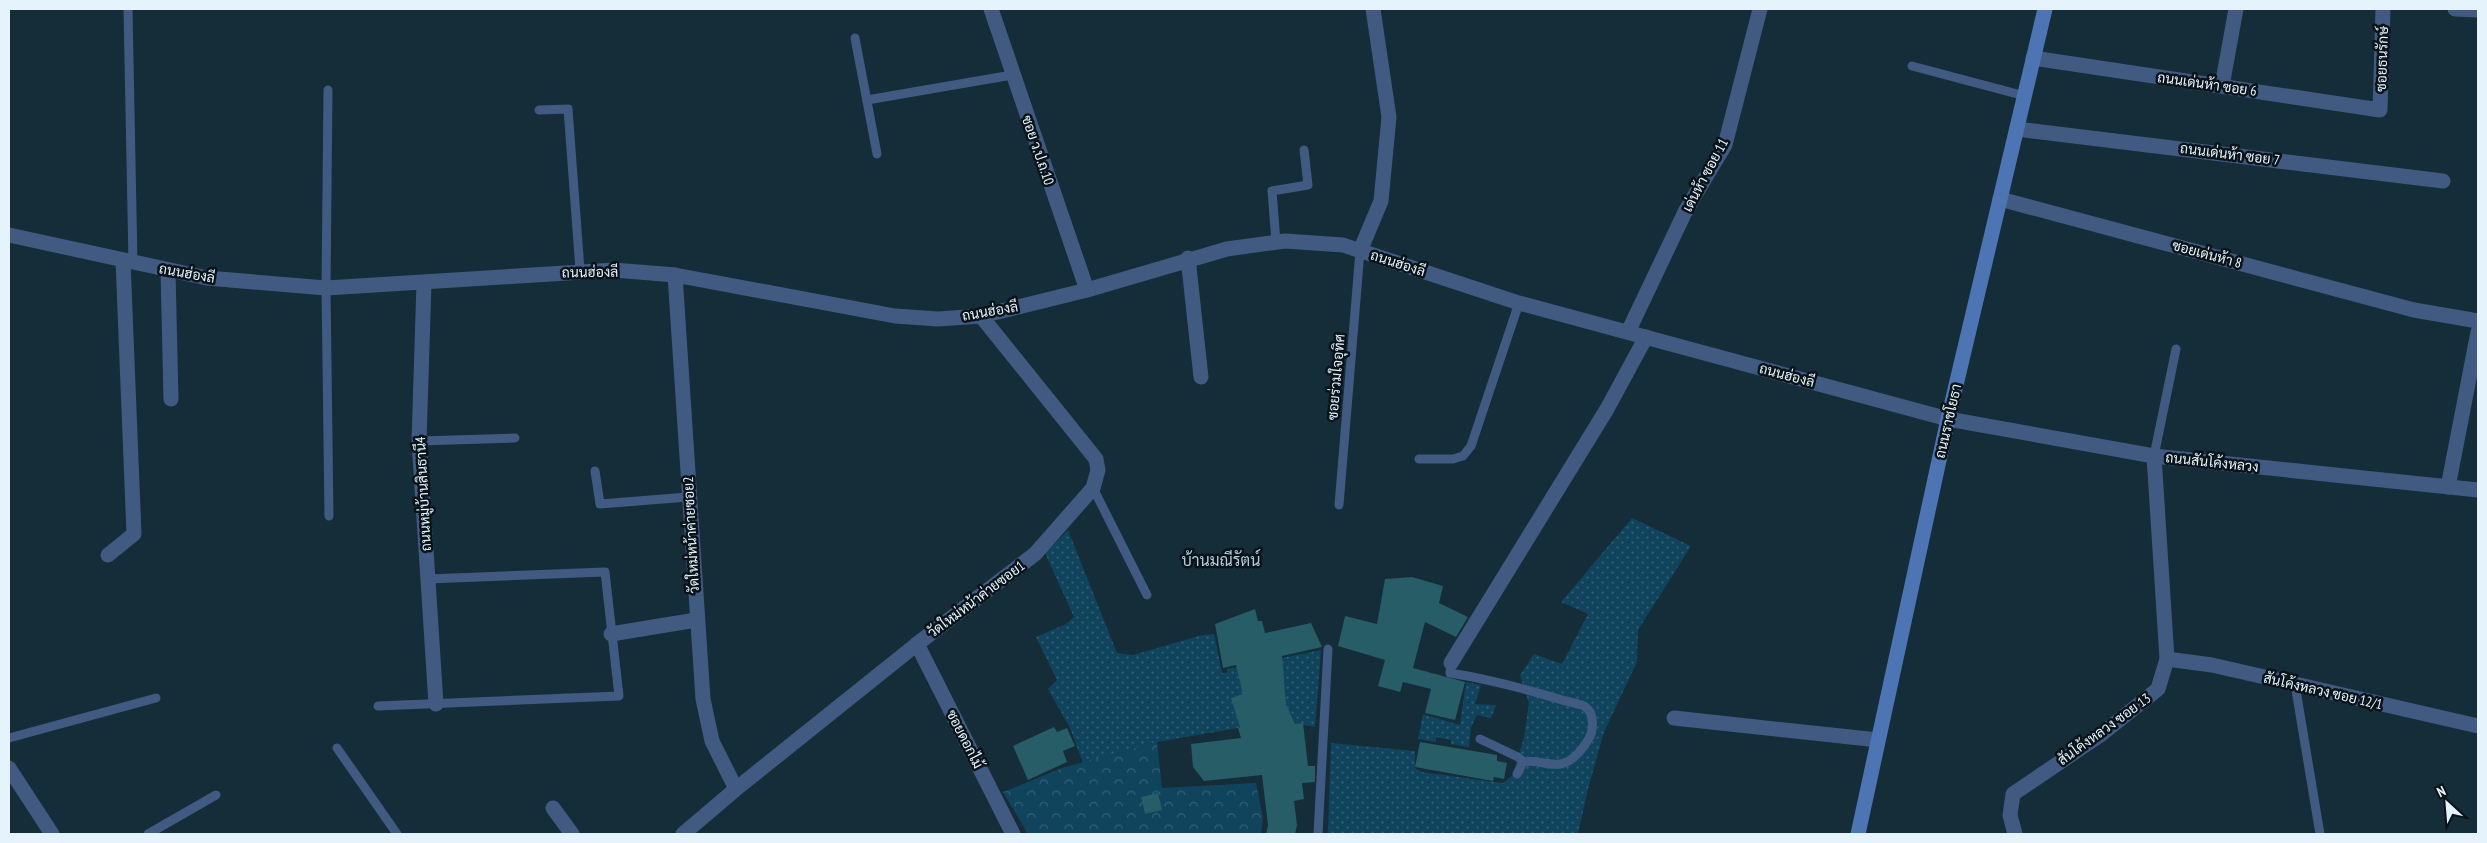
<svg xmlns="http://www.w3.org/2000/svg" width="2487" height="843" font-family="'PT Sans Narrow',Sarabun,sans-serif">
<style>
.grass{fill:url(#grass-dots)}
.forest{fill:url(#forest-crowns)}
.building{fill:#265d66}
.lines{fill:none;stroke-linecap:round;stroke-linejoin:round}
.service{stroke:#415a82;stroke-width:9}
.minor{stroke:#415a82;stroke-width:15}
.tertiary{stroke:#415a82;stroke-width:15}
.secondary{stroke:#4d75b3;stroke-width:15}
.labels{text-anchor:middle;stroke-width:5;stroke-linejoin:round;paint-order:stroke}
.street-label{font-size:14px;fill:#e5f3fc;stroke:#091319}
.quarter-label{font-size:16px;fill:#b0ccdc;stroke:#091319}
</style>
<defs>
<pattern id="grass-dots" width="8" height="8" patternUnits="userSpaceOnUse" patternTransform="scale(1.25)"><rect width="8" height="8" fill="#10445d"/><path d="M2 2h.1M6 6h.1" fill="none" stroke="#335f75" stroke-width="1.8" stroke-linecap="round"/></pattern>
<pattern id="forest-crowns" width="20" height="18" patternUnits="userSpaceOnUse" patternTransform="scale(1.25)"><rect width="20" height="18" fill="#10445d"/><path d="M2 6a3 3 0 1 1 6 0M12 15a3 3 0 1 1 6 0" fill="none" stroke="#335f75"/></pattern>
</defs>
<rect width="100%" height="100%" fill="#152c39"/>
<g class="grass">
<polygon points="1632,518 1691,546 1638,630 1637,662 1604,732 1588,789 1578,834 1328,834 1331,743 1415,751 1415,768 1421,772 1503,783 1513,775 1524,737 1529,703 1520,675 1534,654 1562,664 1588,614 1561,602"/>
<polygon points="1068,530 1117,653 1133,655 1202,635 1214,634 1222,673 1227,673 1227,669 1321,650 1315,727 1295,724 1289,710 1238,728 1157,742 1083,763 1070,728 1048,689 1057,680 1036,637 1066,624 1074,617 1045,553"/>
<polygon points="1466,682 1481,685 1475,704 1496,705 1491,718 1477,715 1471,727 1469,747 1451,744 1451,740 1436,737 1436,742 1418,739 1423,714 1460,725"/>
</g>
<polygon class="forest" points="1157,742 1162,788 1256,783 1263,818 1261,834 1028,834 1003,792 1062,768"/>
<g class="building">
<polygon points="1412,577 1443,586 1439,603 1468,617 1456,637 1425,622 1413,668 1465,682 1455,720 1425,713 1431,689 1403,682 1400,692 1378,686 1385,660 1338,646 1345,616 1377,624 1385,579"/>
<polygon points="1255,609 1258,621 1262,621 1265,633 1311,623 1322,647 1282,656 1286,704 1295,724 1303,723 1308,766 1315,766 1315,782 1302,783 1304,799 1294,801 1297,825 1295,834 1266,834 1268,825 1262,775 1204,781 1193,767 1191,744 1241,738 1238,728 1240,727 1231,698 1243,694 1236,665 1223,668 1215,624"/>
<polygon points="1054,727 1057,732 1067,728 1075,746 1063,751 1067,762 1028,780 1013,746"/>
<polygon points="1420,742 1497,755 1497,761 1507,763 1504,779 1494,777 1493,781 1415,767"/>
<polygon points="1158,793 1162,810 1145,814 1141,797"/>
</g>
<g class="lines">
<g class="service">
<polyline points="128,9 133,263"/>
<polyline points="855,38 877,154"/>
<polyline points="1912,66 2025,96"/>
<polyline points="328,90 326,288 329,516"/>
<polyline points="867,100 1012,75"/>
<polyline points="539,110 568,109 580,270"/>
<polyline points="1276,242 1272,191 1308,185 1304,150"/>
<polyline points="419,441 515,438"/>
<polyline points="2154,456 2176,349"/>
<polyline points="1419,459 1453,459 1463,456 1471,446 1519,303"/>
<polyline points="595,471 600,504 688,497"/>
<polyline points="1093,488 1147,595"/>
<polyline points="1339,505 1360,251"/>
<path d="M 1451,663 L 1450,673 C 1488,679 1526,689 1562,700 C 1568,702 1578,703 1584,706 C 1595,712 1594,731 1588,740 C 1582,750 1573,762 1560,764 C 1547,766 1536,759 1523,762 L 1517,774"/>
<polyline points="2295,684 2320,834"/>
<polyline points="378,706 619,696 605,572 428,579"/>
<polyline points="9,738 156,698"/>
<polyline points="1480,739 1518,757 1523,762"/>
<polyline points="337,748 397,834"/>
<polyline points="148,834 216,795"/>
<polyline points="1318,834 1328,649"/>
</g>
<g class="minor">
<polyline points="991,9 1087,290"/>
<polyline points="2455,9 2478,10"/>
<polyline points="2033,58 2380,110 2383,9"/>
<polyline points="2222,86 2236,9"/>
<polyline points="2017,129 2443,181"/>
<polyline points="2000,199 2414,310 2478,321"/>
<polyline points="1360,251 1381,201 1389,117 1373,9"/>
<polyline points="1188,258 1201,377"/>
<polyline points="168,271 171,399"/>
<polyline points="675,275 703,699 712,741 736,789"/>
<polyline points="424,283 419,441 436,704"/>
<polyline points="1628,332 1686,210 1725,145 1760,9"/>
<polyline points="2448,487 2478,332"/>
<polyline points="108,555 134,534 123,261"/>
<polyline points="611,634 696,620"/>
<polyline points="917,644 1013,834"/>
<polyline points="2167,659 2212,665 2478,726"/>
<polyline points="1451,663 1607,409 1646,337"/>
<polyline points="1674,718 1878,740"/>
<polyline points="9,768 52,834"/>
<polyline points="553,808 572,834"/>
<polyline points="683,834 736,789 917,644 1035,554 1093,488 1098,470 1096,459 981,316"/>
<polyline points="2015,834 2010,815 2013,794 2103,733 2158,689 2167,659 2154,456"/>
</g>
<polyline class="tertiary" points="9,235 207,278 326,288 614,270 675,275 895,316 938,319 981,316 1087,290 1227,249 1285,241 1343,245 1519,303 1948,419 2154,456 2478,490"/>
<polyline class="secondary" points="1858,834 1948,419 2045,9"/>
</g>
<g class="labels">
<g class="street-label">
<text transform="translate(2382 59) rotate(-88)" y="5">ซอยธนรักษ์</text>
<text transform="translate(2207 84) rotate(8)" y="5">ถนนเด่นห้า ซอย 6</text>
<text transform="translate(1038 150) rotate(71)" y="5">ซอย ว.ป.ถ.10</text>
<text transform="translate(2230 154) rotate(7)" y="5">ถนนเด่นห้า ซอย 7</text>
<text transform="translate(1705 175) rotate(-62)" y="5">เด่นห้า ซอย 11</text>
<text transform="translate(2207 254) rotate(15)" y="5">ซอยเด่นห้า 8</text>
<text transform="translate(1398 263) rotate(18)" y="5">ถนนฮ่องลี</text>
<text transform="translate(590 272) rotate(-1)" y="5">ถนนฮ่องลี</text>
<text transform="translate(187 273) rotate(10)" y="5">ถนนฮ่องลี</text>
<text transform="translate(990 311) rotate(-10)" y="5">ถนนฮ่องลี</text>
<text transform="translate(1787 375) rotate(15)" y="5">ถนนฮ่องลี</text>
<text transform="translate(1336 377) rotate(-85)" y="5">ซอยร่วมใจอุทิศ</text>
<text transform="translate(1948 421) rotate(-77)" y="5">ถนนราชโยธา</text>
<text transform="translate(2212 462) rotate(6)" y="5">ถนนสันโค้งหลวง</text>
<text transform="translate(423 494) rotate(-93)" y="5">ถนนหมู่บ้านสินธานี4</text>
<text transform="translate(691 535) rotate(-93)" y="5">วัดใหม่หน้าค่ายซอย2</text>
<text transform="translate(976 599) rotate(-37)" y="5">วัดใหม่หน้าค่ายซอย1</text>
<text transform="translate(2323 691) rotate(13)" y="5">สันโค้งหลวง ซอย 12/1</text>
<text transform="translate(2104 729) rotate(-36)" y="5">สันโค้งหลวง ซอย 13</text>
<text transform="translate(965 739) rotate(63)" y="5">ซอยดอกไม้</text>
</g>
<g class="quarter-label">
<text x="1221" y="566">บ้านมณีรัตน์</text>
</g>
</g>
<rect width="2487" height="843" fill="none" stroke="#e5f3fc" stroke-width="20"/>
<g transform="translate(2447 803) rotate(334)" stroke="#091319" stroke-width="4" paint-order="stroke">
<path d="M0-4L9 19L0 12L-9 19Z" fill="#e5f3fc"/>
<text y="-8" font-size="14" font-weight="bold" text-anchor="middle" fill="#e5f3fc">N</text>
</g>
</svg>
